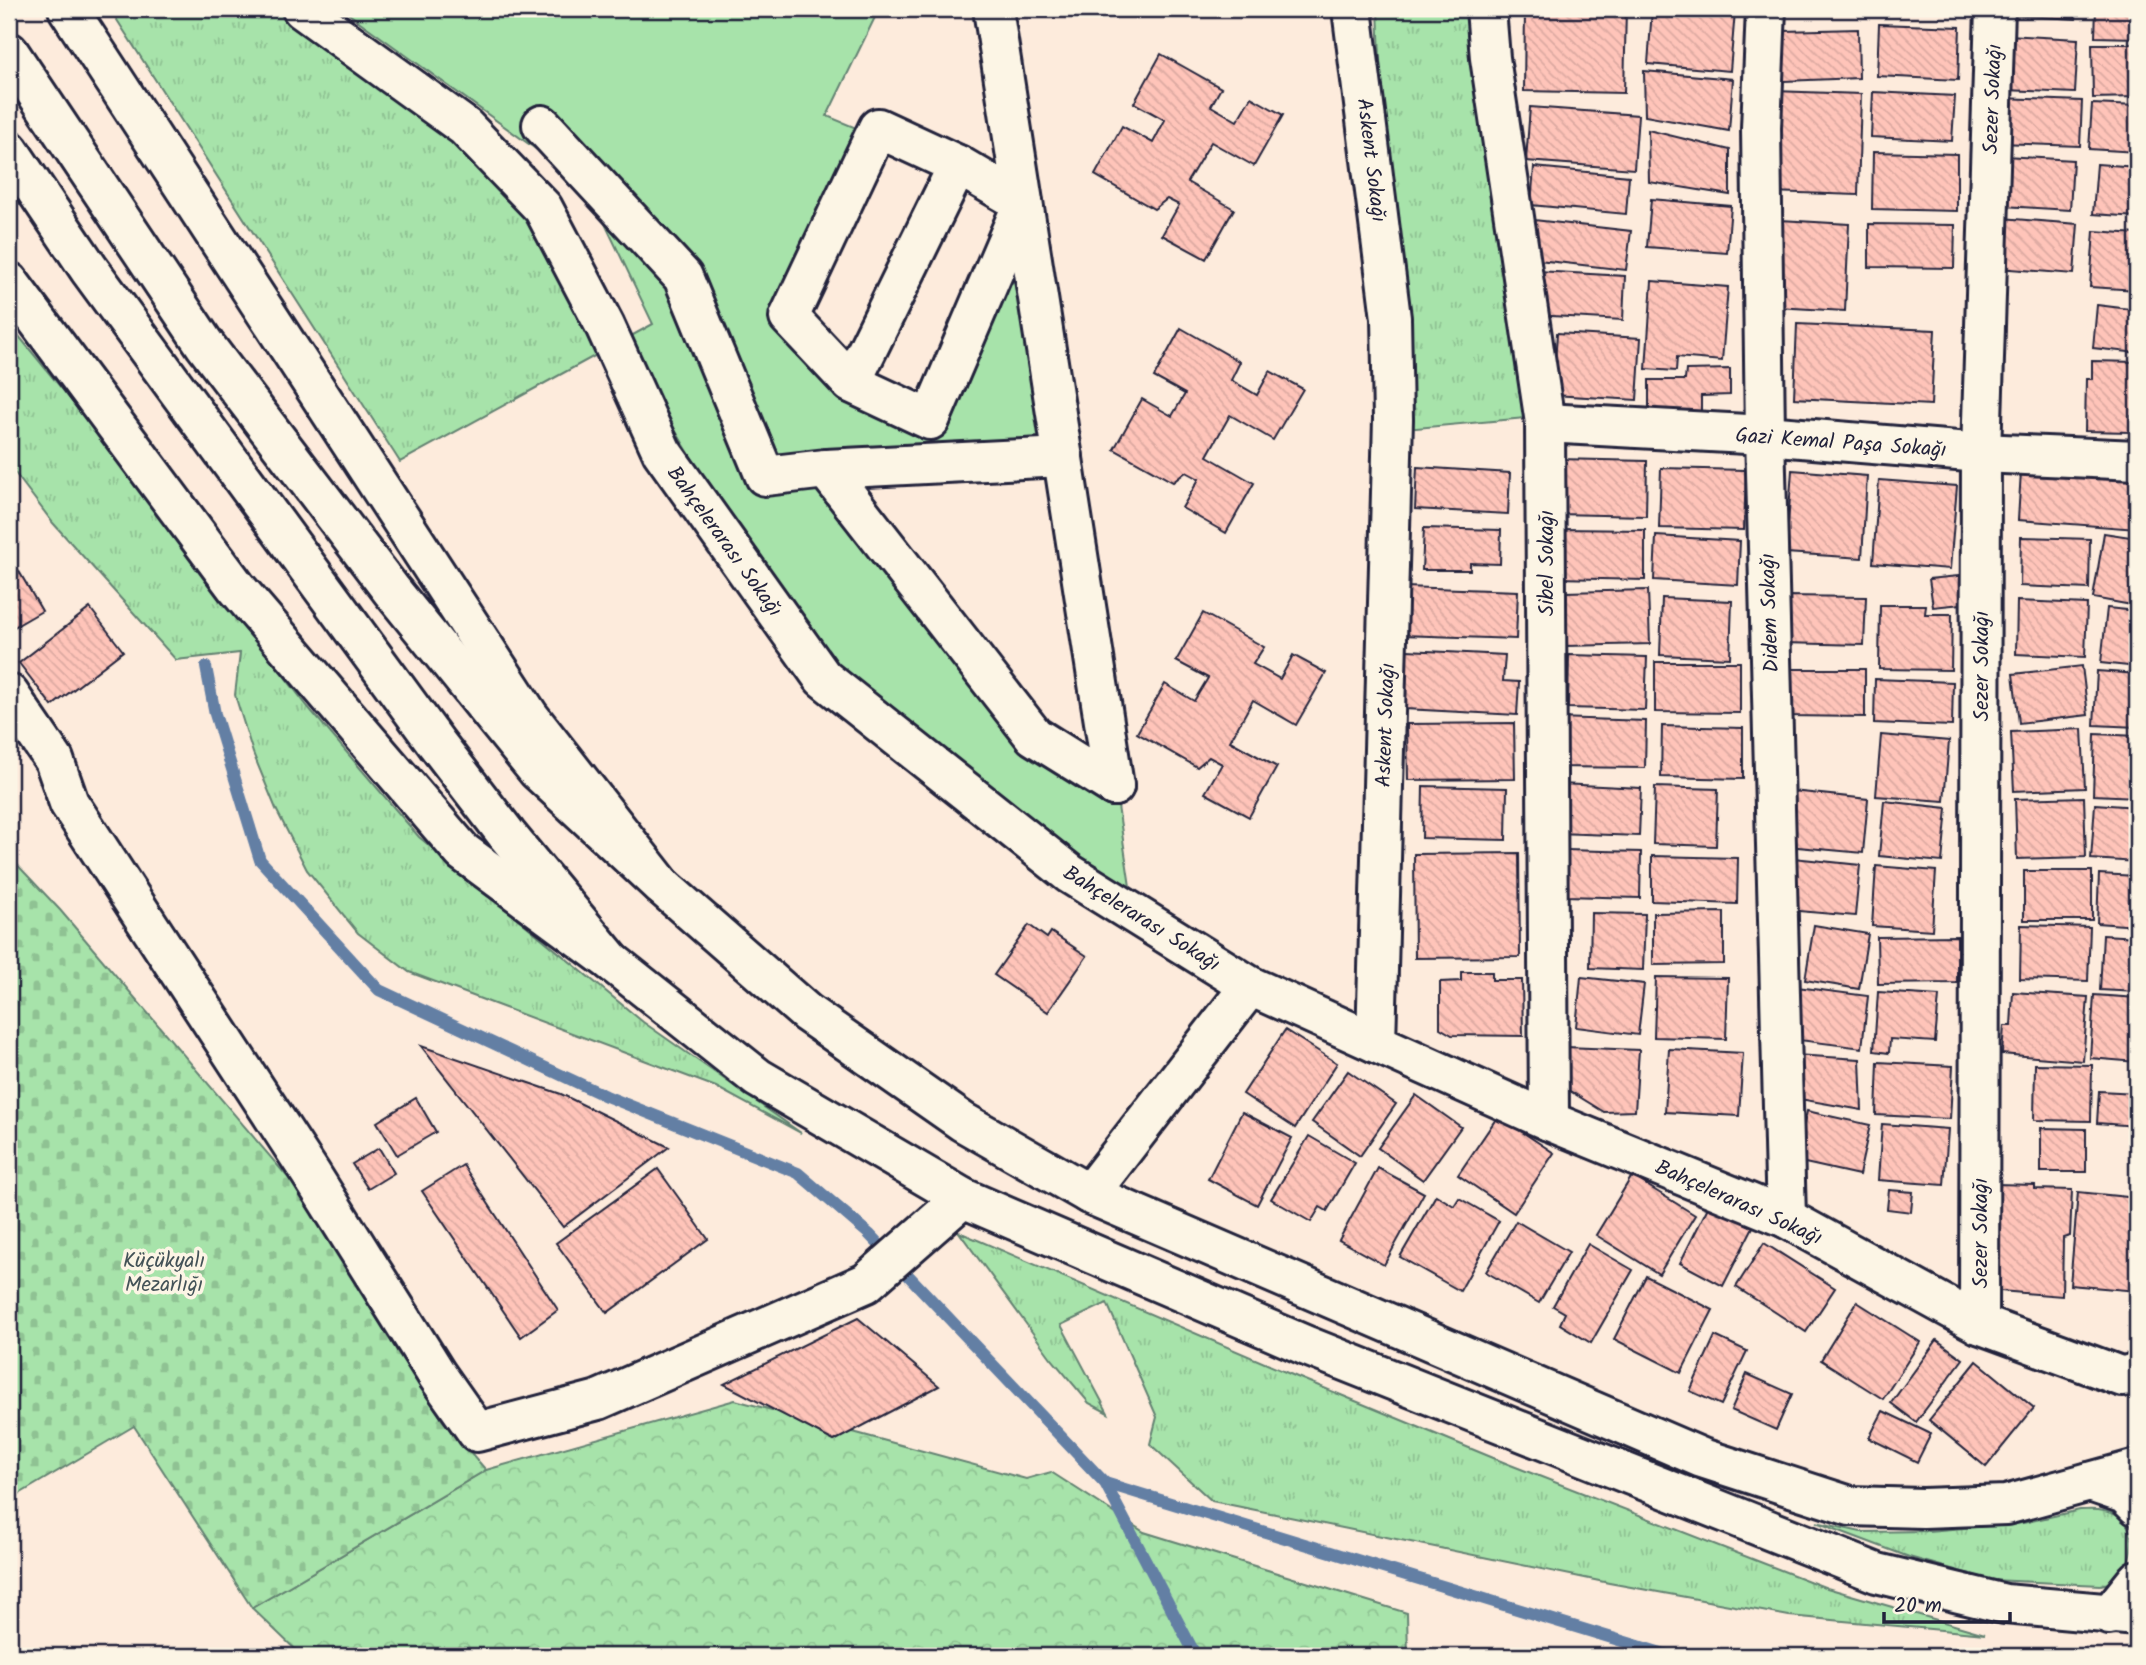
<svg xmlns="http://www.w3.org/2000/svg" width="2146" height="1665" font-family="Kalam,sans-serif">
<style>
.grass{fill:url(#grass-tufts);stroke:#648272;stroke-width:2}
.forest{fill:url(#forest-crowns);stroke:#648272;stroke-width:2}
.cemetery{fill:url(#cemetery-stones);stroke:#648272;stroke-width:2}
.garden{fill:#a7e3aa;stroke:#648272;stroke-width:2}
.lines{fill:none;stroke-linecap:round;stroke-linejoin:round}
.stream{stroke:#647fa4;stroke-width:12}
.building{fill:url(#building-back-hatch);stroke:#22223b;stroke-width:2}
.minor-casing{stroke:#22223b;stroke-width:44}
.major-casing{stroke:#22223b;stroke-width:44}
.highway-casing{stroke:#22223b;stroke-width:44}
.minor{stroke:#fcf5e5;stroke-width:38}
.major{stroke:#fcf5e5;stroke-width:38}
.highway{stroke:#fcf5e5;stroke-width:38}
.labels{text-anchor:middle;stroke-width:7;stroke-linejoin:round;paint-order:stroke}
.street-label{font-size:21px;fill:#22223b;stroke:#fcf5e5}
.park-label{font-size:21px;fill:#435257;stroke:#fcf5e5}
</style>
<defs>
<pattern id="grass-tufts" width="24" height="20" patternUnits="userSpaceOnUse" patternTransform="scale(1.75)"><rect width="24" height="20" fill="#a7e3aa"/><path d="M3 7l-1-3M5 7V3M7 7l1-3M15 17l-1-3M17 17v-4M19 17l1-3" fill="none" stroke="#8fc293"/></pattern>
<pattern id="forest-crowns" width="20" height="18" patternUnits="userSpaceOnUse" patternTransform="scale(1.75)"><rect width="20" height="18" fill="#a7e3aa"/><path d="M2 6a3 3 0 1 1 6 0M12 15a3 3 0 1 1 6 0" fill="none" stroke="#8fc293"/></pattern>
<pattern id="cemetery-stones" width="16" height="16" patternUnits="userSpaceOnUse" patternTransform="scale(1.75)"><rect width="16" height="16" fill="#a7e3aa"/><path d="M2 7V4a2 2 0 0 1 4 0v3zM10 15v-3a2 2 0 0 1 4 0v3z" fill="#8fc293"/></pattern>
<pattern id="building-back-hatch" width="6" height="6" patternUnits="userSpaceOnUse" patternTransform="scale(1.75)"><rect width="6" height="6" fill="#ffc4b9"/><path d="M-1 5l2 2M0 0l6 6M5-1l2 2" fill="none" stroke="#daa8a0"/></pattern>
</defs>
<rect width="100%" height="100%" fill="#fdebdc"/>
<filter id="ink" filterUnits="userSpaceOnUse"><feTurbulence type="fractalNoise" baseFrequency=".0143" numOctaves="2"/><feDisplacementMap in="SourceGraphic" scale="14" xChannelSelector="R" yChannelSelector="G"/><feConvolveMatrix kernelMatrix="1 2 1 2 8 2 1 2 1" color-interpolation-filters="sRGB"/></filter>
<g filter="url(#ink)">
<g class="grass">
<polygon points="110,9 282,9 543,208 622,341 400,462"/>
<polygon points="1378,9 1503,9 1537,417 1395,430"/>
<polygon points="9,324 85,417 308,707 419,837 643,1022 801,1133 716,1087 409,972 358,933 307,870 276,809 253,753 235,695 240,653 176,660 53,523 9,465"/>
<polygon points="959,1232 1290,1374 1508,1464 1827,1588 1985,1634 1789,1616 1609,1583 1212,1501 1150,1444 1157,1417 1107,1303 1061,1325 1108,1413 1089,1403 1051,1358"/>
<path d="M 2080,1510 C 2088,1510 2096,1509 2104,1511 C 2142,1519 2134,1554 2120,1580 L 2101,1585 L 1991,1580 L 1909,1557 L 1816,1522 L 1861,1532 L 1928,1531 L 2023,1523 Z"/>
</g>
<polygon class="forest" points="735,1400 1026,1479 1051,1472 1144,1532 1407,1613 1408,1656 302,1656 252,1608 486,1470"/>
<polygon class="cemetery" points="9,856 60,910 291,1181 443,1421 486,1470 252,1608 134,1426 9,1500"/>
<polygon class="garden" points="342,9 879,9 827,116 866,132 789,317 929,417 1023,203 1049,446 827,469 1034,736 1115,786 1135,920 823,678 622,341 653,324 587,186"/>
<g class="lines">
<g class="stream">
<polyline points="206,667 215,714 260,860 379,990 606,1096 798,1173 869,1234 1105,1483 1196,1656"/>
<polyline points="1105,1483 1671,1656"/>
</g>
</g>
<g class="building">
<polygon points="1525,9 1626,9 1624,93 1524,91"/>
<polygon points="1652,9 1735,11 1730,71 1648,64"/>
<polygon points="2008,9 2077,9 2076,19 2008,15"/>
<polygon points="2096,9 2137,9 2137,38 2095,37"/>
<polygon points="1879,24 1960,27 1958,80 1877,76"/>
<polygon points="1858,29 1859,78 1784,81 1783,31"/>
<polygon points="2008,35 2078,39 2075,93 2005,90"/>
<polygon points="2092,44 2137,44 2137,97 2093,98"/>
<polygon points="1161,54 1221,88 1211,106 1237,121 1251,97 1283,115 1254,166 1211,142 1187,182 1234,209 1206,259 1162,235 1179,205 1167,199 1154,209 1095,175 1122,126 1153,143 1165,120 1134,103"/>
<polygon points="1644,71 1733,79 1729,131 1645,116"/>
<polygon points="1773,91 1861,94 1858,195 1770,192"/>
<polygon points="1873,92 1955,96 1952,141 1871,137"/>
<polygon points="2001,98 2082,101 2080,146 1999,143"/>
<polygon points="2092,104 2137,106 2137,152 2089,149"/>
<polygon points="1530,107 1638,115 1634,169 1526,161"/>
<polygon points="1648,130 1730,150 1730,195 1649,182"/>
<polygon points="1873,152 1957,154 1957,211 1872,209"/>
<polygon points="2005,156 2073,160 2070,210 2003,206"/>
<polygon points="2097,164 2137,167 2137,217 2093,214"/>
<polygon points="1534,167 1629,176 1626,214 1531,205"/>
<polygon points="1651,199 1731,206 1727,253 1647,247"/>
<polygon points="2002,218 2078,224 2074,274 1998,268"/>
<polygon points="1534,220 1631,231 1626,270 1530,259"/>
<polygon points="1780,220 1849,224 1845,311 1776,307"/>
<polygon points="1869,224 1955,225 1954,268 1869,267"/>
<polygon points="2094,231 2137,234 2137,290 2090,287"/>
<polygon points="1537,271 1625,276 1623,320 1534,315"/>
<polygon points="1652,281 1728,287 1722,361 1677,357 1676,371 1646,369"/>
<polygon points="2097,305 2137,310 2137,353 2093,348"/>
<polygon points="1797,324 1935,330 1931,405 1794,398"/>
<polygon points="1181,328 1240,362 1231,380 1257,395 1270,371 1303,389 1273,440 1230,415 1207,456 1254,483 1226,533 1182,508 1199,479 1186,472 1173,482 1114,449 1142,399 1172,416 1185,394 1154,377"/>
<polygon points="1557,333 1641,338 1637,400 1553,395"/>
<polygon points="2092,361 2137,362 2137,416 2131,416 2131,432 2085,431 2086,379 2092,379"/>
<polygon points="1730,369 1730,395 1701,396 1701,414 1649,414 1649,380 1685,380 1686,370"/>
<polygon points="1558,459 1647,461 1646,516 1557,514"/>
<polygon points="1417,467 1510,473 1508,514 1415,509"/>
<polygon points="1661,468 1746,470 1744,530 1659,528"/>
<polygon points="1792,470 1867,476 1862,558 1786,553"/>
<polygon points="2021,471 2137,479 2137,529 2018,520"/>
<polygon points="1879,480 1957,486 1950,569 1873,563"/>
<polygon points="1424,528 1501,530 1500,564 1470,563 1470,570 1422,570"/>
<polygon points="1558,529 1645,530 1645,580 1557,578"/>
<polygon points="2104,533 2137,538 2137,606 2093,598"/>
<polygon points="1656,536 1740,541 1738,585 1654,580"/>
<polygon points="2021,537 2090,539 2089,589 2020,586"/>
<polygon points="9,554 42,611 9,630"/>
<polygon points="1968,575 1971,603 1933,607 1929,579"/>
<polygon points="1404,587 1518,591 1516,639 1402,635"/>
<polygon points="1648,590 1650,644 1566,646 1564,592"/>
<polygon points="1784,596 1866,597 1864,645 1783,643"/>
<polygon points="1662,598 1732,601 1730,658 1660,655"/>
<polygon points="2017,601 2087,604 2085,657 2016,654"/>
<polygon points="1880,605 1926,605 1925,614 1952,614 1951,670 1879,669"/>
<polygon points="90,608 123,651 52,706 19,663"/>
<polygon points="2107,608 2137,611 2137,667 2101,663"/>
<polygon points="1203,613 1264,647 1253,664 1280,679 1293,655 1326,673 1296,725 1253,700 1230,741 1277,767 1249,817 1205,793 1222,764 1209,757 1197,767 1137,733 1165,684 1194,701 1208,678 1176,661"/>
<polygon points="1407,650 1505,655 1503,681 1519,682 1517,715 1405,709"/>
<polygon points="1569,655 1647,657 1645,710 1568,708"/>
<polygon points="1655,662 1740,662 1740,713 1655,712"/>
<polygon points="2082,666 2088,715 2019,723 2013,674"/>
<polygon points="1788,669 1865,669 1865,717 1788,716"/>
<polygon points="2097,671 2137,674 2137,727 2094,725"/>
<polygon points="1875,679 1953,682 1952,726 1874,723"/>
<polygon points="1557,718 1646,721 1645,768 1556,767"/>
<polygon points="1514,723 1515,779 1408,780 1407,724"/>
<polygon points="1662,726 1743,728 1743,779 1661,777"/>
<polygon points="2082,729 2085,788 2014,791 2011,732"/>
<polygon points="2095,734 2137,736 2137,797 2093,795"/>
<polygon points="1881,735 1949,741 1944,801 1876,796"/>
<polygon points="1560,784 1641,788 1639,836 1557,833"/>
<polygon points="1423,786 1507,788 1506,840 1422,838"/>
<polygon points="1655,787 1718,789 1716,846 1653,844"/>
<polygon points="1792,791 1868,799 1863,853 1787,846"/>
<polygon points="2084,797 2086,857 2017,859 2015,799"/>
<polygon points="1884,801 1947,808 1942,862 1879,856"/>
<polygon points="2095,804 2137,807 2137,862 2091,859"/>
<polygon points="1565,850 1641,852 1640,898 1565,896"/>
<polygon points="1519,853 1520,957 1415,958 1414,854"/>
<polygon points="1652,856 1738,858 1737,904 1652,901"/>
<polygon points="1793,858 1860,865 1855,916 1788,910"/>
<polygon points="1876,866 1936,871 1932,930 1872,926"/>
<rect x="2024" y="871" width="68" height="49"/>
<polygon points="2099,874 2137,876 2137,926 2097,923"/>
<polygon points="1724,912 1724,964 1653,965 1653,913"/>
<polygon points="1591,913 1645,914 1643,970 1590,968"/>
<polygon points="1029,925 1047,938 1051,932 1087,956 1048,1012 994,975"/>
<polygon points="1814,925 1868,934 1859,989 1805,980"/>
<polygon points="2021,925 2090,927 2088,981 2020,979"/>
<polygon points="2103,935 2137,937 2137,992 2100,990"/>
<polygon points="1957,936 1957,983 1878,984 1877,937"/>
<polygon points="1461,972 1492,972 1492,980 1522,980 1523,1036 1452,1035 1440,1028 1440,982 1461,981"/>
<polygon points="1581,977 1644,984 1638,1035 1576,1027"/>
<polygon points="1656,977 1728,978 1726,1039 1654,1037"/>
<polygon points="1797,987 1868,996 1862,1048 1791,1039"/>
<polygon points="1878,992 1939,996 1935,1042 1890,1039 1889,1053 1874,1051"/>
<polygon points="2013,992 2088,997 2083,1061 2002,1054 2004,1026 2011,1026"/>
<polygon points="2094,995 2137,998 2137,1062 2090,1058"/>
<polygon points="1285,1030 1337,1063 1295,1128 1243,1094"/>
<polygon points="421,1046 561,1094 669,1147 563,1227"/>
<polygon points="1566,1047 1639,1050 1635,1111 1604,1112 1562,1086"/>
<polygon points="1669,1049 1743,1053 1739,1116 1665,1112"/>
<polygon points="1794,1055 1860,1059 1862,1110 1794,1098"/>
<polygon points="1878,1062 1953,1066 1950,1119 1876,1115"/>
<polygon points="2035,1064 2092,1065 2091,1121 2034,1120"/>
<polygon points="1348,1071 1396,1104 1360,1156 1312,1122"/>
<polygon points="2099,1091 2137,1093 2137,1126 2097,1123"/>
<polygon points="1416,1095 1461,1127 1423,1180 1378,1148"/>
<polygon points="416,1098 436,1132 397,1155 377,1122"/>
<polygon points="1807,1111 1870,1125 1859,1175 1796,1161"/>
<polygon points="1242,1112 1292,1138 1257,1205 1208,1179"/>
<polygon points="1498,1116 1554,1153 1514,1213 1458,1175"/>
<polygon points="1882,1124 1948,1129 1944,1185 1878,1180"/>
<polygon points="2041,1128 2086,1129 2086,1172 2041,1172"/>
<polygon points="1309,1136 1355,1163 1327,1211 1320,1207 1311,1222 1271,1199"/>
<polygon points="379,1148 394,1173 368,1189 352,1164"/>
<polygon points="463,1165 558,1310 521,1337 422,1191"/>
<polygon points="1378,1168 1424,1193 1384,1265 1339,1240"/>
<polygon points="658,1169 708,1239 607,1313 556,1243"/>
<polygon points="1632,1176 1695,1215 1659,1274 1596,1235"/>
<polygon points="1995,1184 2035,1185 2035,1189 2072,1190 2070,1236 2063,1238 2062,1296 2000,1291 1991,1285"/>
<polygon points="1889,1190 1913,1192 1911,1212 1887,1209"/>
<polygon points="2078,1192 2137,1198 2137,1291 2070,1285"/>
<polygon points="1436,1195 1454,1206 1459,1198 1499,1221 1460,1291 1400,1257"/>
<polygon points="1709,1205 1753,1227 1723,1286 1680,1263"/>
<polygon points="1516,1221 1569,1252 1539,1303 1486,1272"/>
<polygon points="1764,1243 1835,1288 1806,1332 1736,1287"/>
<polygon points="1588,1244 1633,1270 1591,1343 1560,1324 1565,1313 1553,1306"/>
<polygon points="1646,1276 1713,1310 1681,1373 1614,1339"/>
<polygon points="1857,1302 1920,1342 1883,1399 1821,1360"/>
<polygon points="858,1318 939,1386 834,1441 724,1384"/>
<polygon points="1715,1336 1747,1351 1721,1405 1690,1391"/>
<polygon points="1937,1340 1963,1359 1916,1422 1891,1403"/>
<polygon points="1977,1361 2034,1408 1986,1467 1929,1420"/>
<polygon points="1747,1374 1792,1394 1776,1430 1731,1410"/>
<polygon points="1883,1411 1931,1434 1917,1462 1869,1438"/>
</g>
<g class="lines">
<defs>
<g id="minor">
<polyline points="302,9 465,127 543,208 605,326 662,452 823,678 1070,874 1250,986"/>
<polyline points="993,9 1114,786"/>
<polyline points="1486,9 1490,58 1545,423 1549,1121"/>
<polyline points="1766,9 1761,128 1765,435 1786,1218"/>
<polyline points="542,125 683,277 765,476 826,469"/>
<polygon points="878,128 958,165 1023,203 930,420 851,383 789,317"/>
<polyline points="851,383 958,165"/>
<polyline points="1545,423 1765,435 1981,453 2137,460"/>
<polyline points="1063,457 826,469 1034,736 1114,786"/>
<polyline points="9,694 54,760 69,803 311,1174 437,1375 477,1432 598,1400 866,1283 963,1198"/>
<polyline points="1376,1043 1549,1121 1786,1218 1979,1324 2123,1377 2137,1372"/>
<polyline points="1089,1194 1250,986 1376,1043 1393,419 1391,318 1352,9"/>
<polyline points="1979,1324 1981,453 1995,9"/>
</g>
<g id="major">
<polyline points="9,52 205,345 392,591 537,770 662,886 807,1013 963,1122 1089,1194 1702,1458 1850,1506 1923,1508 2006,1505 2137,1469"/>
<polyline points="9,150 89,269 437,744 507,835 612,962 758,1078 963,1198 1307,1346 1877,1573 2005,1604 2137,1616"/>
<polyline points="2090,1482 2125,1494 2137,1506"/>
<polyline points="2109,1615 2137,1580"/>
</g>
<g id="highway">
<polyline points="68,9 529,716 662,886"/>
<polyline points="9,282 236,587 463,852 612,962"/>
</g>
</defs>
<use href="#minor" class="minor-casing"/>
<use href="#major" class="major-casing"/>
<use href="#highway" class="highway-casing"/>
<use href="#minor" class="minor"/>
<use href="#major" class="major"/>
<use href="#highway" class="highway"/>
</g>
</g>
<g class="labels">
<g class="street-label">
<text transform="translate(1992 99) rotate(-88)" y="7">Sezer Sokağı</text>
<text transform="translate(1372 160) rotate(83)" y="7">Askent Sokağı</text>
<text transform="translate(1841 442) rotate(4)" y="7">Gazi Kemal Paşa Sokağı</text>
<text transform="translate(725 541) rotate(54)" y="7">Bahçelerarası Sokağı</text>
<text transform="translate(1546 563) rotate(-90)" y="7">Sibel Sokağı</text>
<text transform="translate(1769 613) rotate(-92)" y="7">Didem Sokağı</text>
<text transform="translate(1981 666) rotate(-90)" y="7">Sezer Sokağı</text>
<text transform="translate(1385 725) rotate(-88)" y="7">Askent Sokağı</text>
<text transform="translate(1142 918) rotate(32)" y="7">Bahçelerarası Sokağı</text>
<text transform="translate(1739 1202) rotate(24)" y="7">Bahçelerarası Sokağı</text>
<text transform="translate(1980 1233) rotate(-90)" y="7">Sezer Sokağı</text>
</g>
<g class="park-label">
<text x="164" y="1267">Küçükyalı<tspan x="164" dy="24">Mezarlığı</tspan></text>
</g>
</g>
<rect width="2146" height="1665" fill="none" stroke="#fcf5e5" stroke-width="35"/>
<rect x="18" y="18" width="2111" height="1630" fill="none" stroke="#22223b" stroke-width="2.5" filter="url(#ink)"/>
<path d="M1884 1612v10h126v-10" fill="none" stroke="#22223b" stroke-width="3.5"/>
<text x="1894" y="1612" font-size="21" fill="#22223b" stroke="#fcf5e5" stroke-width="5" paint-order="stroke">20 m</text>
</svg>
